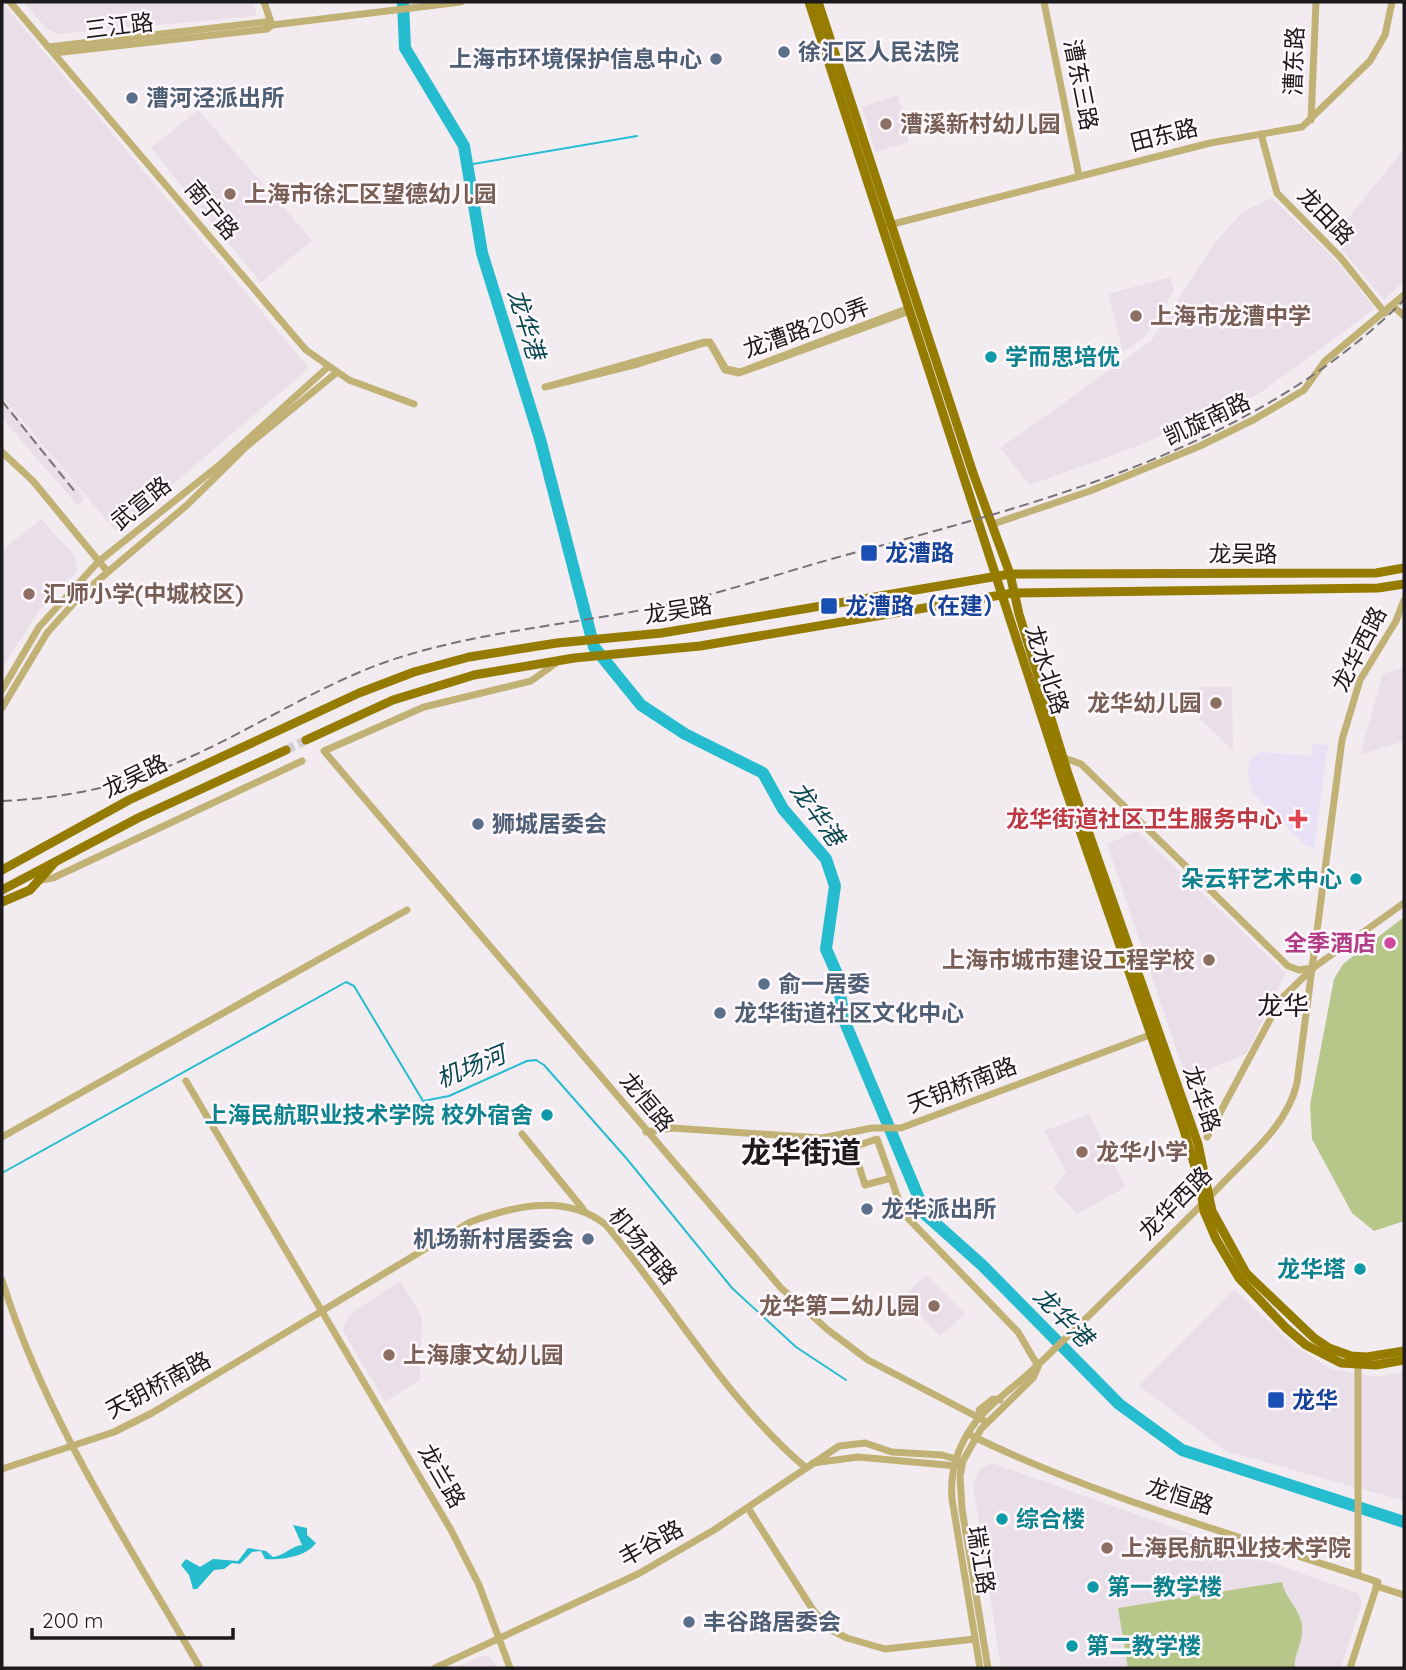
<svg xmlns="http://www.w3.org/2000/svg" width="1406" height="1670" font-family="Quicksand,'Noto Sans SC',sans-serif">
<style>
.built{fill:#eadee8}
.medical{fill:#e8e0f5}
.green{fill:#b7c78a}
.water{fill:#26bccf}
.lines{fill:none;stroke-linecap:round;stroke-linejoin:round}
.stream{stroke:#26bccf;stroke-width:2}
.river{stroke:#26bccf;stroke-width:12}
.major-tunnel{stroke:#d2ccd1;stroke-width:9;stroke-dasharray:9 4.5;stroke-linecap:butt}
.minor{stroke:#c1b175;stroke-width:7}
.major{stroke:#957c00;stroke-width:9}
.rail{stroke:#767276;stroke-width:2;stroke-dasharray:10 5;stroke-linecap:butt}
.service-dot{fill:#5c6f8a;stroke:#fff9fe;stroke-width:2.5}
.education-dot{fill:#8d6e63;stroke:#fff9fe;stroke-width:2.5}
.culture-dot{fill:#0f9aa8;stroke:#fff9fe;stroke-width:2.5}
.transit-dot{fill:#1a4fb4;stroke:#fff9fe;stroke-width:2.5}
.health-dot{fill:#e0444e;stroke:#fff9fe;stroke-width:2.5}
.hotel-dot{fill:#d1479c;stroke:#fff9fe;stroke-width:2.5}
.labels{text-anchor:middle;stroke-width:5;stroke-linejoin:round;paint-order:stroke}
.street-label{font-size:23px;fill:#1c1a1c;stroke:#fff9fe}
.service-label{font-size:23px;font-weight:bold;fill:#4e5e75;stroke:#fff9fe;text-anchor:start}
.education-label{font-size:23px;font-weight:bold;fill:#785e54;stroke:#fff9fe;text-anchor:start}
.culture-label{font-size:23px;font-weight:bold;fill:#0d838f;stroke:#fff9fe;text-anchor:start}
.transit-label{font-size:23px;font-weight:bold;fill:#164399;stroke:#fff9fe;text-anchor:start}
.health-label{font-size:23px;font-weight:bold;fill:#be3a42;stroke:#fff9fe;text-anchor:end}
.hotel-label{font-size:23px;font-weight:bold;fill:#b23c85;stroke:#fff9fe;text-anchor:end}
.water-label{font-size:24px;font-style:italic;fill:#07474f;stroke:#fff9fe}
.quarter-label{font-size:26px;fill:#1c1a1c;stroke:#fff9fe}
.district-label{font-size:30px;font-weight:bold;fill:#1c1a1c;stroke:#fff9fe}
</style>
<rect width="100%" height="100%" fill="#f2ecf1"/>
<g class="built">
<polygon points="2,2 309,368 117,532 2,397"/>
<polygon points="23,2 253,2 257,16 58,34 47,29"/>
<polygon points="898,95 909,142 875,152 862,107"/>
<polygon points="198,110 312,240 261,283 151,148"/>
<polygon points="1404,149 1404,281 1384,300 1332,238"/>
<polygon points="1272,198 1334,258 1375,309 1264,390 1227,412 1221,404 1143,444 1030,485 1000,448 1151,341 1214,244 1242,212"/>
<polygon points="1170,277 1174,291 1143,339 1123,352 1108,294"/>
<polygon points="2,400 85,498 78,506 2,418"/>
<polygon points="41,519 74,555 77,571 38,612 2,669 2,550"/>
<polygon points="1404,668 1404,741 1360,755 1383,674"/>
<polygon points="1200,687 1232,687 1233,750 1200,719"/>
<polygon points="1137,831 1286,973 1246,1054 1186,1078 1107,844"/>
<polygon points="1089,1114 1126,1187 1077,1214 1054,1189 1066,1172 1044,1131"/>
<polygon points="926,1275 965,1314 940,1336 903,1297"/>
<polygon points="400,1281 422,1317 420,1380 385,1402 342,1329 350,1314"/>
<polygon points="1234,1289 1295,1346 1331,1369 1376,1377 1404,1371 1404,1501 1226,1451 1139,1386"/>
<polygon points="992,1463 1357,1593 1362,1600 1361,1606 1341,1668 1001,1668 973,1484 979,1470"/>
<polygon points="482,1656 489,1657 498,1668 455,1668"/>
</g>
<polygon class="medical" points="1313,744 1328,745 1314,848 1305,845 1253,793 1248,775 1250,759 1260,752 1311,756"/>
<g class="green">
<polygon points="1404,917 1404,1221 1374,1231 1352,1213 1312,1139 1310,1105 1334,979 1343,964"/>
<path d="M 1282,1582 C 1285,1599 1300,1608 1302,1626 C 1304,1642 1293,1655 1295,1668 L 1128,1668 L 1118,1608 Z"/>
</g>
<path class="water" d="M 293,1525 L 307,1528 L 307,1535 L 316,1543 C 306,1557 282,1560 265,1559 L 261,1551 L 252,1552 L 240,1564 L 232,1563 L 224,1569 L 214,1570 L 197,1589 L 193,1589 L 189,1575 L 181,1565 L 186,1559 L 200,1567 L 213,1559 L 238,1561 L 248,1548 L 266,1551 L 273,1557 C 284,1556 291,1546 302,1545 Z"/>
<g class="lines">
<g class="stream">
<polyline points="467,165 637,136"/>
<polyline points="2,1173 346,982 354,986 423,1101 449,1096 527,1061 536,1060 544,1065 627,1159 732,1288 796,1347 846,1380"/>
</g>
<polyline class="river" points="403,2 405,48 464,146 482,253 540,439 594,647 641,705 685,734 763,773 783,809 826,859 835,886 826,949 837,974 844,1020 926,1215 982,1265 1119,1404 1182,1450 1404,1522"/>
<polyline class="major-tunnel" points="286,750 306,740"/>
<g class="minor">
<polyline points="10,2 306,350 349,380 414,404"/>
<polyline points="264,2 272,25"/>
<polyline points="1044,2 1079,176"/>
<polyline points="48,47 265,22 272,25"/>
<polyline points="54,53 267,29 272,25 461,2"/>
<polyline points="1311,120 1316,2"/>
<polyline points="1261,134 1277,193 1340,257 1385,313"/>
<polyline points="889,225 1210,143 1302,127 1370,61 1385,35 1392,2"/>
<polyline points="1393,306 1404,316"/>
<polyline points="909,308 740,372 726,369 710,342 704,342 545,387 638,364 704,343 710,343 725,370 739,373 910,311"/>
<polyline points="2,452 33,481 107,571"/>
<polyline points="993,524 1090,491 1200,446 1255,419 1304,390 1325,361 1404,295"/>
<polyline points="559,661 531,681 424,707 324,751 781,1288 828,1330 868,1360 987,1422"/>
<polyline points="2,690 39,627 98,562 217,467 328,367"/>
<polyline points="2,708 47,633 82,594 187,505 247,446 336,373"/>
<polyline points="1059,756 1081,764 1288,966 1299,970 1313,968"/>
<polyline points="41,880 53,878 302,761"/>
<polyline points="186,1081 451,1530 479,1585 510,1668"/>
<polyline points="646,1132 672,1128 822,1138 872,1128 901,1128 1155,1033"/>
<polyline points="522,1134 583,1209"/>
<polyline points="2,1137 407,910"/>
<polyline points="1207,1137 1281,999 1313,968 1404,903"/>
<polyline points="891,1178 877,1139 853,1147 865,1185 891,1178 903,1213 1018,1332 1038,1366"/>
<path d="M 2,1280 C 45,1419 128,1543 200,1668"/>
<polyline points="1358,1366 1358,1575"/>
<polyline points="981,1417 979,1410 993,1399 1000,1400"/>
<path d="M 968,1434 C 1098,1498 1240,1536 1378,1582 L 1350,1668"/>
<polyline points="813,1463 858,1457 957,1466"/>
<path d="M 2,1469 L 114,1432 L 152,1413 L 470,1222 C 514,1206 566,1193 606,1225 C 673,1305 725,1399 805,1467"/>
<polyline points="748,1508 813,1610 831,1630 847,1638 885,1649 975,1639"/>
<polyline points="1376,1586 1404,1595"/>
<polyline points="435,1668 638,1574 714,1530 839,1446 865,1443 892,1452 942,1455 963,1461"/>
<path d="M 980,1668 L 952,1499 C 950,1475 955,1454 968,1433 C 985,1405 1017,1386 1040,1363 C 1101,1304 1162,1245 1222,1184 C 1250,1155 1288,1124 1297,1083 L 1342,740 L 1360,680 L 1396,621 L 1404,600"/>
<polyline points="988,1668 962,1509 960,1476 963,1461 981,1429 1033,1378 1038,1367"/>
</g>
<g class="major">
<polyline points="809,2 1061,776 1183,1127 1200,1183 1204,1211 1216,1239 1239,1278 1286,1328 1306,1345 1341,1363 1376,1365 1404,1360"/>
<polyline points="818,2 973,473 1010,574 1019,614 1068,774 1198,1144 1212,1211 1246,1273 1314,1338 1329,1348 1351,1356 1367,1357 1404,1351"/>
<polyline points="306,740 393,700 474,675 574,658 700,646 1013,593 1378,588 1404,584"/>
<polyline points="2,870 129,800 359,693 414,672 469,657 557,643 662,633 1010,574 1376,573 1404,568"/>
<polyline points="2,890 138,818 286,750"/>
<polyline points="2,902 30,890 55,862"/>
</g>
<g class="rail">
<polyline points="2,401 76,493"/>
<path d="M 2,801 C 45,799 87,793 129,780 C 225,752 308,685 404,656 C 486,631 573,624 657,607 C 721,594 783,572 846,555 C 1043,502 1255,449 1404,300"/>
</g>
</g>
<g class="service-dot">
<circle cx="784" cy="52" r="7"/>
<circle cx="716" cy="59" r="7"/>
<circle cx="132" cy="98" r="7"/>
<circle cx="478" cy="824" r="7"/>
<circle cx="764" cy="984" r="7"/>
<circle cx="720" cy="1013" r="7"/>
<circle cx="867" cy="1209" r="7"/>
<circle cx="588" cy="1239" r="7"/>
<circle cx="689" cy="1622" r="7"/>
</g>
<g class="education-dot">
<circle cx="886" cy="124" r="7"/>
<circle cx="230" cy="194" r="7"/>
<circle cx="1136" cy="316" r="7"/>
<circle cx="29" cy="594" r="7"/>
<circle cx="1216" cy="703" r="7"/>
<circle cx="1209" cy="960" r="7"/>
<circle cx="1082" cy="1152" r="7"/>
<circle cx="934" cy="1306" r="7"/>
<circle cx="389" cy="1355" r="7"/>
<circle cx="1107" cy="1548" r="7"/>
</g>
<g class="culture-dot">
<circle cx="991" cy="357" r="7"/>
<circle cx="1356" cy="879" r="7"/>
<circle cx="547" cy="1115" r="7"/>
<circle cx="1360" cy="1269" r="7"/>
<circle cx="1002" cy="1519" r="7"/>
<circle cx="1093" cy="1587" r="7"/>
<circle cx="1072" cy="1646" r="7"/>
</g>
<g class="transit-dot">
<rect x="860" y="544" width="18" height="18" rx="3.5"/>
<rect x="820" y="597" width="18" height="18" rx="3.5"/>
<rect x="1267" y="1391" width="18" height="18" rx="3.5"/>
</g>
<path class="health-dot" d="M1294.5 808.5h7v7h7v7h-7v7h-7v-7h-7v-7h7z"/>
<circle class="hotel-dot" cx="1390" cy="943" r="7"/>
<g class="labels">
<g class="street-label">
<text transform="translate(119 26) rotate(-7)" y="8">三江路</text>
<text transform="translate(1294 61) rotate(-88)" y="8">漕东路</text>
<text transform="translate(1081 85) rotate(79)" y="8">漕东三路</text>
<text transform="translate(1164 135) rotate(-14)" y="8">田东路</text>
<text transform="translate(212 210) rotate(50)" y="8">南宁路</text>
<text transform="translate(1326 216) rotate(46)" y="8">龙田路</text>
<text transform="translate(806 328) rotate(-20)" y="8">龙漕路200弄</text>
<text transform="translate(1207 419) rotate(-25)" y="8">凯旋南路</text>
<text transform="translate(141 503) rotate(-39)" y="8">武宣路</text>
<text x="1243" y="562">龙吴路</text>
<text transform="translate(678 610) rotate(-9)" y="8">龙吴路</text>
<text transform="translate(1359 649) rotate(-63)" y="8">龙华西路</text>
<text transform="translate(1047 670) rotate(72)" y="8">龙水北路</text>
<text transform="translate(135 776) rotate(-26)" y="8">龙吴路</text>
<text transform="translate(962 1085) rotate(-21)" y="8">天钥桥南路</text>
<text transform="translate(1202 1099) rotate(71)" y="8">龙华路</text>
<text transform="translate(647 1102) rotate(50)" y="8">龙恒路</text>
<text transform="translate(1175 1203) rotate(-45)" y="8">龙华西路</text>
<text transform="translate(643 1246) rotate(50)" y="8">机场西路</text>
<text transform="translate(158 1385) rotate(-28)" y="8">天钥桥南路</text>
<text transform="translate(442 1476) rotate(60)" y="8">龙兰路</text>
<text transform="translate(1180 1496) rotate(18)" y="8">龙恒路</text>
<text transform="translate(651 1543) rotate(-29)" y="8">丰谷路</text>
<text transform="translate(981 1560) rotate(81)" y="8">瑞江路</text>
</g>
<g class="service-label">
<text x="798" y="60">徐汇区人民法院</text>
<text x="702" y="67" text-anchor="end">上海市环境保护信息中心</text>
<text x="146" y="106">漕河泾派出所</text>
<text x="492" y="832">狮城居委会</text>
<text x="778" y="992">俞一居委</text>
<text x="734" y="1021">龙华街道社区文化中心</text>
<text x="881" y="1217">龙华派出所</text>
<text x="574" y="1247" text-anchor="end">机场新村居委会</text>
<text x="703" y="1630">丰谷路居委会</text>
</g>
<g class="education-label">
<text x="900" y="132">漕溪新村幼儿园</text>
<text x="244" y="202">上海市徐汇区望德幼儿园</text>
<text x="1150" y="324">上海市龙漕中学</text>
<text x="43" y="602">汇师小学(中城校区)</text>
<text x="1202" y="711" text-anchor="end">龙华幼儿园</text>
<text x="1195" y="968" text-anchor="end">上海市城市建设工程学校</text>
<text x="1096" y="1160">龙华小学</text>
<text x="920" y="1314" text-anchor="end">龙华第二幼儿园</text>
<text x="403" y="1363">上海康文幼儿园</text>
<text x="1121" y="1556">上海民航职业技术学院</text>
</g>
<g class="culture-label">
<text x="1005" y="365">学而思培优</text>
<text x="1342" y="887" text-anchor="end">朵云轩艺术中心</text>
<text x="533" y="1123" text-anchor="end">上海民航职业技术学院 校外宿舍</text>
<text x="1346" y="1277" text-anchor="end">龙华塔</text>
<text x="1016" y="1527">综合楼</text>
<text x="1107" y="1595">第一教学楼</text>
<text x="1086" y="1654">第二教学楼</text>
</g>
<g class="transit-label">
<text x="885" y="561">龙漕路</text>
<text x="845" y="614">龙漕路（在建）</text>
<text x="1292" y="1408">龙华</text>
</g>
<g class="health-label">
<text x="1282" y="827">龙华街道社区卫生服务中心</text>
</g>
<g class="hotel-label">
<text x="1376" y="951">全季酒店</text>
</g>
<g class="water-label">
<text transform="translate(526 324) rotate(73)" y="8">龙华港</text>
<text transform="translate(817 814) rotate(54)" y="8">龙华港</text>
<text transform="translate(471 1067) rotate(-22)" y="8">机场河</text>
<text transform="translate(1063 1317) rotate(45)" y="8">龙华港</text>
</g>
<g class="quarter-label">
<text x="1283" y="1015">龙华</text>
</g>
<g class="district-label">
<text x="801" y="1163">龙华街道</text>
</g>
</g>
<rect width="1406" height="1670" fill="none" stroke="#1c1a1c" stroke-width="7"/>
<path d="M32 1628v10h201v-10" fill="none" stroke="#1c1a1c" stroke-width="3.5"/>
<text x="42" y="1628" font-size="21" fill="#1c1a1c" stroke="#fff9fe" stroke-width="5" paint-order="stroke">200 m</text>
</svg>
